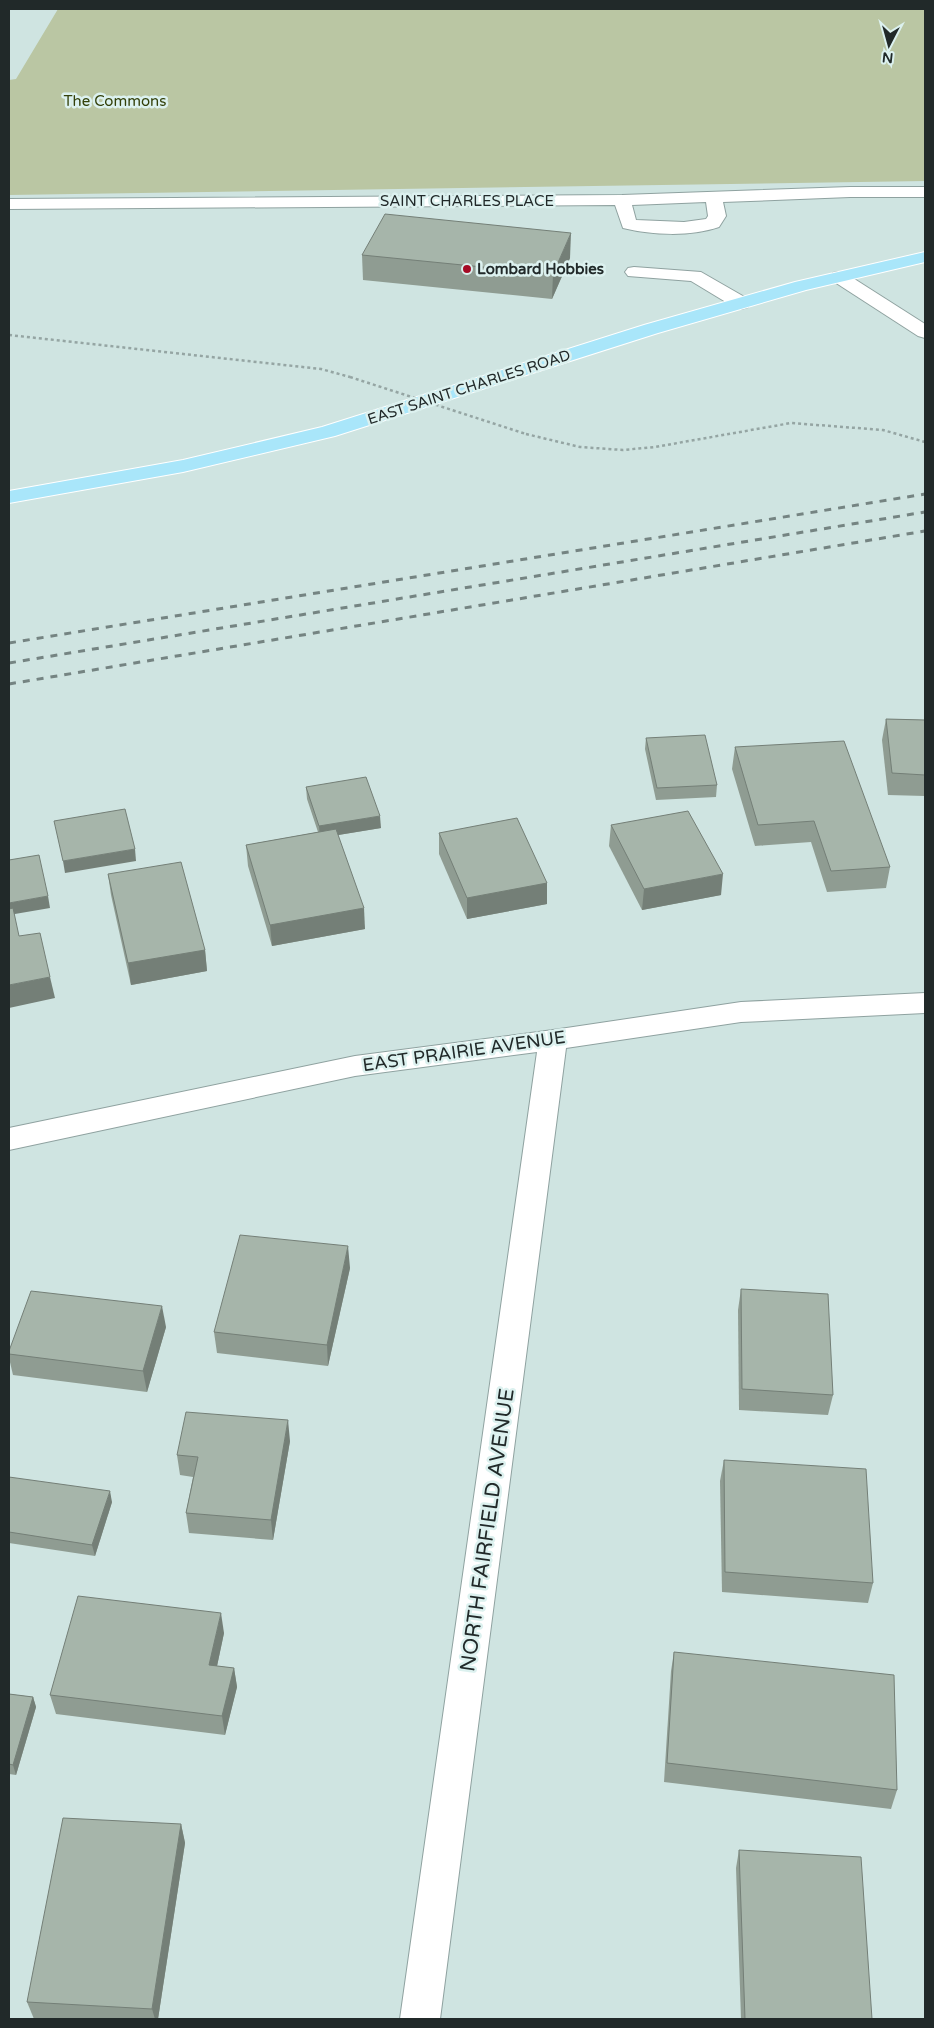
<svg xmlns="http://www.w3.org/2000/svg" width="934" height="2028" font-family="'Varela Round',sans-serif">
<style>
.green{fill:#bac6a3}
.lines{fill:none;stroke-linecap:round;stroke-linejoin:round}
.minor-casing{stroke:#8fa2a0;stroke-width:2}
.major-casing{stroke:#fff;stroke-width:2}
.path{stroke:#95a5a3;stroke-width:2.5;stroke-dasharray:3 3;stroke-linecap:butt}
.minor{fill:#fff;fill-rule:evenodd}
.major{fill:#a9e6fa;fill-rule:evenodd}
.rail{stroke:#758482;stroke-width:3;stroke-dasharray:7 7;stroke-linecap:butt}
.path-bridge{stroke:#95a5a3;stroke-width:2.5;stroke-dasharray:3 3;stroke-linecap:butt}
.wall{fill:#8f9c92}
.shaded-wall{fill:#747f77}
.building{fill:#a6b5aa;stroke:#747f77}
.poi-dot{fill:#a50b25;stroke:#dcf1ef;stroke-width:2}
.labels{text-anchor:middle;stroke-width:5;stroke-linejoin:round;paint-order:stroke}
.far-park-label{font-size:15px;fill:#334009;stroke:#dcf1ef}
.far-street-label{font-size:15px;fill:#212929;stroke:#dcf1ef}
.far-poi-label{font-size:15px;font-weight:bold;fill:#212929;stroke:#dcf1ef;text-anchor:start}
.street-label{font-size:18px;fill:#212929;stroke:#dcf1ef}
.near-street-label{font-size:21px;fill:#212929;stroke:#dcf1ef}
</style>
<rect width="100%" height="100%" fill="#cfe4e1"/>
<polygon class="green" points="58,9 925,9 925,181 9,195 9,80 16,79"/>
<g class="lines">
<defs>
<g id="minor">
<path d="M 850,187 L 925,187 L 925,197 L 850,197 L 723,202 L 726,216 L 719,227 C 690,237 652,235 623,228 L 615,205 L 9,209 L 9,199 L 622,195 ZM 706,202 L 708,216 L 706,219 L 684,222 L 636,220 L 632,205 Z"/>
<polygon points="634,267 701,272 748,299 750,303 748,307 741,309 734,307 691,281 628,276 625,272 628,268"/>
<polygon points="839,272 845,273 925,324 925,338 918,336 833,281 830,277 833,273"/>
<polygon points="925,993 925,1013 741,1022 566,1048 440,2019 400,2019 537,1052 355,1076 9,1150 9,1128 355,1056 553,1030 741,1002"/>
</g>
<polygon id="major" points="925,252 925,262 806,290 658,333 335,436 183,472 9,503 9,491 183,460 322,427 644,325 795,282"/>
</defs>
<use href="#minor" class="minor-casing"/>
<use href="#major" class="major-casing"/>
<g class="path">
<polyline points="9,335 321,369 350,377"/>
<polyline points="526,434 580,447 623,450 655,447 791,423 883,430 925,442"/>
</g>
<use href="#minor" class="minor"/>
<use href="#major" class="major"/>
<g class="rail">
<polyline points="9,643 925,494"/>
<polyline points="9,663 925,512"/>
<polyline points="9,684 925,531"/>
</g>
<polyline class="path-bridge" points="350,377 526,434"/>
</g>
<g class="wall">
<polygon points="362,255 570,258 552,299 363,280"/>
<polygon points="886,719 925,720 925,796 888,795 882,740"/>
<polygon points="646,738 717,785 716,797 656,800 645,749"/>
<polygon points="735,747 890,867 886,888 827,892 811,842 755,846 732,769"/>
<polygon points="306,787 381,828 338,835 365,929 272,946 248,866 246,845 318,832 307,799"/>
<polygon points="611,825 721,895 642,910 609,846"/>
<polygon points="439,833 547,883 547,904 467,919 439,854"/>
<polygon points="108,874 205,950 207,971 131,985 111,895"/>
<polygon points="350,1268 328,1366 217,1353 214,1332"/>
<polygon points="741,1289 833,1395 828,1415 739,1410 738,1310"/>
<polygon points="166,1327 147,1392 13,1375 9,1358 9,1351"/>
<polygon points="290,1441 273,1540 189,1533 186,1513 193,1477 180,1475 177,1455"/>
<polygon points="724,1460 873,1583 868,1603 722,1592 720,1481"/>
<polygon points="9,1477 112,1502 95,1556 9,1543"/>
<polygon points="224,1633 217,1666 234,1668 237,1687 225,1735 56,1714 50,1695"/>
<polygon points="674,1652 897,1790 891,1809 664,1782 671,1671"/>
<polygon points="9,1694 33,1697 36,1707 16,1775 9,1774"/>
<polygon points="181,1824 185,1843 158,2019 34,2019 27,2002"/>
<polygon points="739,1850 872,2019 741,2019 736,1868"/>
</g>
<g class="shaded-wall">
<polygon points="571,233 570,258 552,299 553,274"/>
<polygon points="380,816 381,828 320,838 319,826"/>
<polygon points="135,849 136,861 65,873 63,861"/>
<polygon points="723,874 721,895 642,910 644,889"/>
<polygon points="547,883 547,904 467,919 467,898"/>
<polygon points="48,896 50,908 9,915 9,903"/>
<polygon points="364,908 365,929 272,946 270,925"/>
<polygon points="205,950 207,971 131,985 128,963"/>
<polygon points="50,977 55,998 9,1008 9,985"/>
<polygon points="348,1246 350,1268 328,1366 327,1345"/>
<polygon points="162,1306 166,1327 147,1392 143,1371"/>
<polygon points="288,1420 290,1441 273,1540 271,1520"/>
<polygon points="110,1491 112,1502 95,1556 92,1545"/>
<polygon points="221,1613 224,1633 213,1685 209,1665"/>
<polygon points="234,1668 237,1687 225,1735 222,1716"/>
<polygon points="33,1697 36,1707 16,1775 13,1765"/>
<polygon points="181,1824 185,1843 158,2019 155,2019 152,2009"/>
</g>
<g class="building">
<polygon points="385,214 571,233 553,274 362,255"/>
<polygon points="886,719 925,720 925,775 892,773"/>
<polygon points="705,735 717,785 657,788 646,738"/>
<polygon points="844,741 890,867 831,871 814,821 758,825 735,747"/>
<polygon points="366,777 380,816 319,826 306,787"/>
<polygon points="125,809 135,849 63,861 54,821"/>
<polygon points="688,811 723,874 644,889 611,825"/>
<polygon points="517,818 547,883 467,898 439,833"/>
<polygon points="336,829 364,908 270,925 246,845"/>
<polygon points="39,855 48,896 9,903 9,860"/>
<polygon points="181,862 205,950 128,963 108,874"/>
<polygon points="13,908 19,936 40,933 50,977 9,985 9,909"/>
<polygon points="240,1235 348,1246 327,1345 214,1332"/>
<polygon points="741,1289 828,1294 833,1395 742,1389"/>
<polygon points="31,1291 162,1306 143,1371 9,1354 9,1351"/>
<polygon points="186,1412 288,1420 271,1520 186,1513 198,1457 177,1455"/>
<polygon points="724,1460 866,1469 873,1583 725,1572"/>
<polygon points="9,1477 110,1491 92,1545 9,1532"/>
<polygon points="78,1596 221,1613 209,1665 234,1668 222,1716 50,1695"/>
<polygon points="674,1652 894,1675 897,1790 667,1763"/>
<polygon points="9,1694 33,1697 13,1765 9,1764"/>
<polygon points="63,1818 181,1824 152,2009 27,2002"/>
<polygon points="739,1850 861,1857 872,2019 745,2019"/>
</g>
<circle class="poi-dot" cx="467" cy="269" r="5"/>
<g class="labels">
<g class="far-park-label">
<text x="115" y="106">The Commons</text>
</g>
<g class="far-street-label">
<text x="467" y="206">SAINT CHARLES PLACE</text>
<text transform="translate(469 387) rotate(-18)" y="5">EAST SAINT CHARLES ROAD</text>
</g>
<g class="far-poi-label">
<text x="477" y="274">Lombard Hobbies</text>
</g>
<g class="street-label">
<text transform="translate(464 1051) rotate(-8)" y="6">EAST PRAIRIE AVENUE</text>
</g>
<g class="near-street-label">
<text transform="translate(487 1530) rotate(-82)" y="7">NORTH FAIRFIELD AVENUE</text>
</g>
</g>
<rect width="934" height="2028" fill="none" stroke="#212929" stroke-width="20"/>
<g transform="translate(889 45) rotate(186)" stroke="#dcf1ef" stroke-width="4" paint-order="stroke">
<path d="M0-4L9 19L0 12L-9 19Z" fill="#212929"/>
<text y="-8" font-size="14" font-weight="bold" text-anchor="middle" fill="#212929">N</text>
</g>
</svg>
